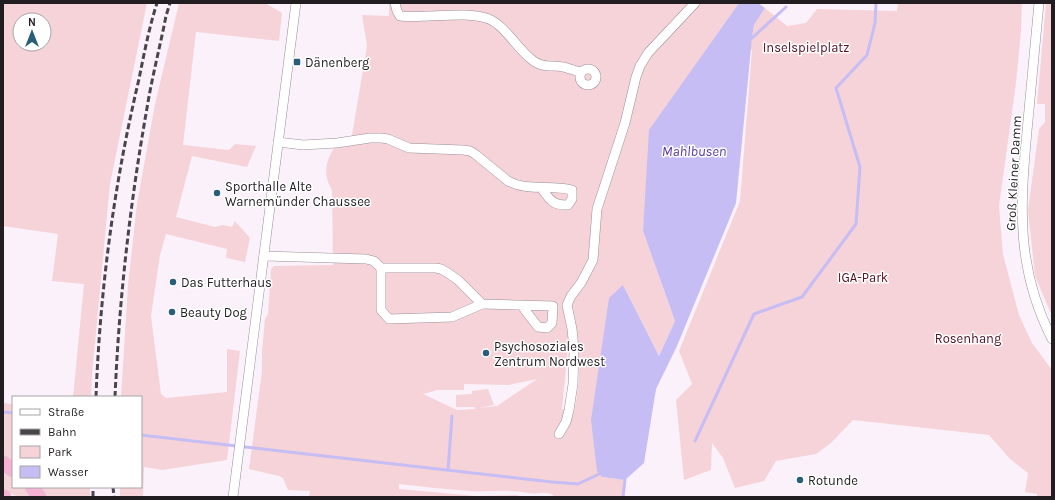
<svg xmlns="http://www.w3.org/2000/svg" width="1055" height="500" font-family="Karla,sans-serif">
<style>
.green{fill:#f6d3d8;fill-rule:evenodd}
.water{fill:#c5bdf4}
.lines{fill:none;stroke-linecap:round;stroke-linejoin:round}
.stream{stroke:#c5bdf4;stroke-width:3}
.minor-casing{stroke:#999098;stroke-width:10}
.highway-casing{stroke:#d3d2d3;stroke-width:15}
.minor{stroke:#fff;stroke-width:9}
.highway{stroke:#f7b1d2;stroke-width:14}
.rail{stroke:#4a454a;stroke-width:3;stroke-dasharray:6 3;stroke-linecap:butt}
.poi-dot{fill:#285e79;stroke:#fff;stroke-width:1.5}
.labels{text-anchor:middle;stroke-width:3;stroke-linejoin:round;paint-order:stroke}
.park-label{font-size:13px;fill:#500f21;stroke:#fff}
.poi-label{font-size:13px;fill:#211d21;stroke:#fff;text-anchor:start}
.street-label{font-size:13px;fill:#211d21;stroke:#fff}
.water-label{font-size:14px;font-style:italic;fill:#54379e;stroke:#fff}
</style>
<rect width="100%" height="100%" fill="#fbf1fa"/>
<g class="green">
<path d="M 3,3 L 147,3 L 110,184 L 92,375 L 91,397 L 73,397 L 84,284 L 52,281 L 58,234 L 3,226 ZM 20,20 L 44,20 L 44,44 L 20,44 Z"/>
<polygon points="179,3 265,3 282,13 279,41 196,32 183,145 229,150 235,144 256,146 247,167 192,156 176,217 215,227 223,225 232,227 235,221 250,238 245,262 226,258 227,249 166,234 160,255 151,316 161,394 166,398 227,392 227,349 240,351 227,460 162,470 144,467 143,497 120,497 120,487 141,487 141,397 121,397 128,285 137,204 155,104"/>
<path d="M 389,3 L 739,3 L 651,128 L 643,231 L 675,321 L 659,356 L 623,285 L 602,477 L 625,480 L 623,497 L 555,497 C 548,489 538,495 529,493 C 510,489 490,492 470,491 C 446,489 422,487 399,484 L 399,489 L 476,496 L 517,495 L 521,497 L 309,497 L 310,491 L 288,490 L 283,478 L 279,476 L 249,469 L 262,371 L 262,351 L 265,319 L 268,314 L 271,269 L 274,266 L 333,265 L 332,190 C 321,172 327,159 337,143 L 351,141 L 367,46 L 362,15 L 389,16 ZM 576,328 C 581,355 580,385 574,411 L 562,409 L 568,349 L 568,330 ZM 537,379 L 497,406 L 479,408 L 494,405 L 488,389 L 472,391 L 472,394 L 456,395 L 456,407 L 475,407 L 475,409 L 457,410 L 421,393 L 424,394 L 437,390 L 464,390 L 464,384 L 508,385 Z"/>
<polygon points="898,3 1022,3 1021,31 1016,83 999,206 1003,254 1019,315 1032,343 1052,370 1052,497 1037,497 1037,494 1025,492 1028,473 1010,459 989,435 853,420 831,443 816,454 776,461 764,481 735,488 723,458 712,443 711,470 684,480 676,400 692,384 679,351 740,201 752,50 750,50 754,25 765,8 787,26 806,23 817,9 897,11"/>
<polygon points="1046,3 1052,3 1052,316 1035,276 1028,210 1039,129 1045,122 1045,104 1037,104"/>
<polygon points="3,403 13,404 13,465 3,458"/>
<polygon points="3,468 13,475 13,487 25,487 33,497 18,497 3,490"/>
<polygon points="36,487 90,487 90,497 43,497"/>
</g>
<polygon class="water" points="739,3 758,3 765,8 754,25 752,38 736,203 677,346 656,389 644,463 625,480 602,477 597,471 591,420 609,298 623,285 659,356 675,321 643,231 649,130"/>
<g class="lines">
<g class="stream">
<polyline points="752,38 786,7"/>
<polyline points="3,412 13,413"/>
<polyline points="141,435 552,482 578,484 599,474"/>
<polyline points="695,441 754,314 802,297 856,224 860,167 836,88 867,55 875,23 876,3"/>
<polyline points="448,470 452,416"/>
<polyline points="623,497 625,480"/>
</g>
<defs>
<g id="minor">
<path d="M 395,3 L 397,11 L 400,16 C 426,19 466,10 489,19 C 505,26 517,48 531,59 C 541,68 551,65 563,67 C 569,68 575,71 580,72"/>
<path d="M 1039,3 C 1035,46 1031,88 1027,131 C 1020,208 1016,268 1052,339"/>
<circle cx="588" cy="77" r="8"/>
<path d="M 278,142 L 303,145 L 337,143 L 370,138 L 381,138 L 388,139 L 409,148 L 463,150 L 470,151 L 475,154 L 508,181 C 528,192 551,184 572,190 L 572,199 L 568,205 C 552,206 550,199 541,188"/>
<polyline points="264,256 366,259 374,261 381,268 436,268 441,269 448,273 458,280 482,304 553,306 552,323 547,328 538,327 522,306"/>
<polyline points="381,268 381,310 389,319 452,317 482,304"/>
<polyline points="559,434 566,422 569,410 573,384 574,349 572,329 567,305 571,296 581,283 593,260 597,209 625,123 636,77 640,66 648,53 695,3"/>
<polyline points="233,497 296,3"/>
</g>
<g id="highway">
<polyline points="3,463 13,470"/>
<polyline points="32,487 39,497"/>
<polyline points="3,497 4,497"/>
</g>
</defs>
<use href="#minor" class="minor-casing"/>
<use href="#highway" class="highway-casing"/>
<use href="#minor" class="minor"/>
<use href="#highway" class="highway"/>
<g class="rail">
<path d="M 96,397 C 100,290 114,184 139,79 C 144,54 149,28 157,3"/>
<path d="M 115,397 C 119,300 130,204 147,108 C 152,77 160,47 166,16 L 170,3"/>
<polyline points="113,487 114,497"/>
<polyline points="93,497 93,487"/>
</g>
</g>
<g class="poi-dot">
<rect x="293" y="58" width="8" height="8" rx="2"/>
<circle cx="217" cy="193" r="4"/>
<circle cx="173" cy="282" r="4"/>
<circle cx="172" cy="312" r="4"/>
<circle cx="486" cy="353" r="4"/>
<circle cx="800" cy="480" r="4"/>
</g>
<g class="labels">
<g class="park-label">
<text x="806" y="52">Inselspielplatz</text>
<text x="863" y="282">IGA-Park</text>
<text x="968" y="343">Rosenhang</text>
</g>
<g class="poi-label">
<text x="305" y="67">Dänenberg</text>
<text x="225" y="191">Sporthalle Alte<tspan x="225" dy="15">Warnemünder Chaussee</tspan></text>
<text x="181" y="287">Das Futterhaus</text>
<text x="180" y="317">Beauty Dog</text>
<text x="494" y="351">Psychosoziales<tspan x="494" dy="15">Zentrum Nordwest</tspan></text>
<text x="808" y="485">Rotunde</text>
</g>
<g class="street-label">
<text transform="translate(1013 173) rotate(-87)" y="5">Groß Kleiner Damm</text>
</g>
<g class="water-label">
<text x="694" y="156">Mahlbusen</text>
</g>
</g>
<rect width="1055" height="500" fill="none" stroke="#211d21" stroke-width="8"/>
<rect x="12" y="396" width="130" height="92" fill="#ffffff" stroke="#a6a5a6"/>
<rect x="20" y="409" width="20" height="6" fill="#ffffff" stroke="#a6a5a6"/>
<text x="48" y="416" font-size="12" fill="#211d21">Straße</text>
<rect x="20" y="429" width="20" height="6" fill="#4a454a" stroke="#a6a5a6"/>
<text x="48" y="436" font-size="12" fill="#211d21">Bahn</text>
<rect x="20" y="446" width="20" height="12" fill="#f6d3d8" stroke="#a6a5a6"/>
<text x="48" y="456" font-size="12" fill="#211d21">Park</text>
<rect x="20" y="466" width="20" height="12" fill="#c5bdf4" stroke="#a6a5a6"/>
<text x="48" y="476" font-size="12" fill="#211d21">Wasser</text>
<g transform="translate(32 32)"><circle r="19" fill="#ffffff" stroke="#a6a5a6"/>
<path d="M0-3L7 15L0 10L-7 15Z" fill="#285e79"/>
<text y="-6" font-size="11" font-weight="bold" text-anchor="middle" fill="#211d21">N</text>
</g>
</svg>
